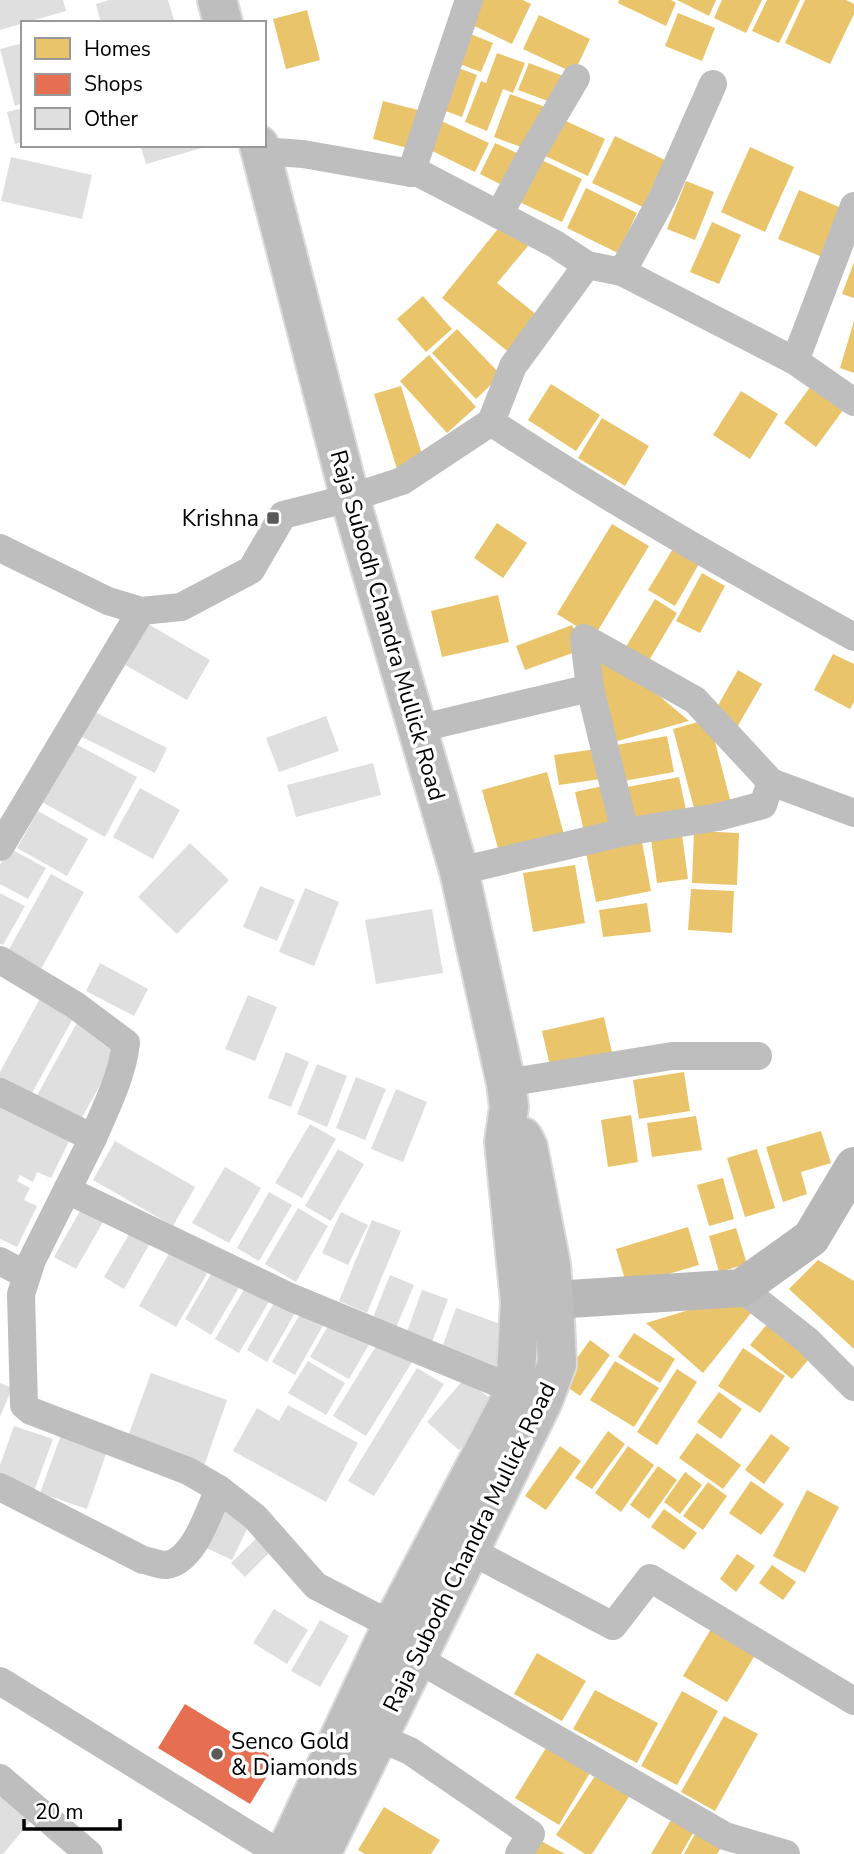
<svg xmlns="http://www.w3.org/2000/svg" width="854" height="1854" font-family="'Nunito Sans',sans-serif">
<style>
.homes{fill:#e9c46a}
.shops{fill:#e76f51}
.building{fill:#dfdfdf}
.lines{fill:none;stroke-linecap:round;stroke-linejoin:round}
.primary-casing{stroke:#dbdbdb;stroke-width:42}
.street{stroke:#bebebe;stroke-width:28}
.secondary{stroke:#b8b8b8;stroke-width:38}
.primary{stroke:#bebebe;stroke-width:38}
.poi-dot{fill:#595959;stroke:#fff;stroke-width:2.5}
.labels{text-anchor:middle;stroke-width:7;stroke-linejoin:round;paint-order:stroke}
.poi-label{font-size:23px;fill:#000;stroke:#fff;text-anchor:end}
.street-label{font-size:23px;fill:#000;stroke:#fff}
</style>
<rect width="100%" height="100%" fill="#fff"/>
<g class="homes">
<polygon points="479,0 523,0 531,4 512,44 468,23"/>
<polygon points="619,0 671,0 676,3 666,26 618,3"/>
<polygon points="677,0 716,0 709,16"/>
<polygon points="722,0 762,0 746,33 714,18"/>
<polygon points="767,0 800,0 779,43 752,31"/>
<polygon points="805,0 846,0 854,4 854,14 830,64 785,43"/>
<polygon points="307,10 320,60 286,69 273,19"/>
<polygon points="678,13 715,28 702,61 665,46"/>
<polygon points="539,15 590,39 574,73 523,49"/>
<polygon points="463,31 493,43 481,72 452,61"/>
<polygon points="497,53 525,63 513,93 503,89 487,131 465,122 481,81 486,83"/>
<polygon points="529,63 566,77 556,104 518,90"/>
<polygon points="453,66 477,75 462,117 437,108"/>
<polygon points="510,94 548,108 532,151 494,137"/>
<polygon points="383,101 426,112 415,150 373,139"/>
<polygon points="557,117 605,139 588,176 539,153"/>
<polygon points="435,118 489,143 475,172 422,146"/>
<polygon points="615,136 665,160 643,207 592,183"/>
<polygon points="495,143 517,153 502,185 480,174"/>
<polygon points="750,147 794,167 765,232 721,212"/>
<polygon points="533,156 582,179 562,222 513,199"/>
<polygon points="686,181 714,192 695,240 667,229"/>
<polygon points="586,188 637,213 618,253 567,228"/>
<polygon points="799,190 846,210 825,258 778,239"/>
<polygon points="712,222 741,235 719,284 690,272"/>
<polygon points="502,224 528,246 497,283 542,319 512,355 442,298"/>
<polygon points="854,262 854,298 842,294"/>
<polygon points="423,296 452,329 426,352 397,319"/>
<polygon points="854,321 854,373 840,368"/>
<polygon points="457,329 501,375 476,399 432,353"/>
<polygon points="429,355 476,407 447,433 400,381"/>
<polygon points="816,379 849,402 816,447 784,423"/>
<polygon points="551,384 600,415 576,451 528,420"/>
<polygon points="401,386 424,461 397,469 374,394"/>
<polygon points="741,391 778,414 750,459 713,435"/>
<polygon points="602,418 649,446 625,486 578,458"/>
<polygon points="497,523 527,543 503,578 474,558"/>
<polygon points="612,524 649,546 594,637 557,614"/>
<polygon points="674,547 700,562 675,606 648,590"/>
<polygon points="702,573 725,586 700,633 676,621"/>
<polygon points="498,595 509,642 442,657 431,611"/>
<polygon points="655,599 677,613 644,669 621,655"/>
<polygon points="572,625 581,650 525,670 516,646"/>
<polygon points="833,654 854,664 854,702 850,709 814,690"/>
<polygon points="613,657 689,721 614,742 590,660"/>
<polygon points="738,670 762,684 736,729 712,716"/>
<polygon points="709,719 731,803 695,812 673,729"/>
<polygon points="667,736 674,772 618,782 611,746"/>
<polygon points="603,748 608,778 559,785 554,755"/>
<polygon points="547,772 566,842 501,859 482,790"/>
<polygon points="679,777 686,810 628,822 622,788"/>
<polygon points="607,785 618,829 585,836 575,792"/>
<polygon points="694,831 739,833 737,885 692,883"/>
<polygon points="682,835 688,879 657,883 651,839"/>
<polygon points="642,842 651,891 596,902 586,853"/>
<polygon points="575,865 585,923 533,932 523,873"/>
<polygon points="691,889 734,891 732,933 688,930"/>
<polygon points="647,903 651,932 603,937 599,910"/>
<polygon points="604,1017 613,1057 551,1070 542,1031"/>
<polygon points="684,1072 690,1111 639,1119 633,1080"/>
<polygon points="631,1115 638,1162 608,1167 601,1120"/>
<polygon points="696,1116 702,1150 652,1157 647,1123"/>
<polygon points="821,1131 831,1163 801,1172 807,1194 783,1202 766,1147"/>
<polygon points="757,1149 775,1208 745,1217 727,1158"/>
<polygon points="723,1178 734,1219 709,1226 697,1185"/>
<polygon points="688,1227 699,1265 627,1286 616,1249"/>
<polygon points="736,1228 747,1264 719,1272 709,1236"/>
<polygon points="818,1260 854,1281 854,1349 789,1289"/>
<polygon points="735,1296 755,1308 703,1373 646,1323"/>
<polygon points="772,1318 814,1353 792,1379 750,1345"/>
<polygon points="634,1333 675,1359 660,1383 618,1357"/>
<polygon points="590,1340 610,1355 580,1396 560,1382"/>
<polygon points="743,1348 785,1376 760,1413 718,1386"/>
<polygon points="615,1361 659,1388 634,1427 590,1400"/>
<polygon points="677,1369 697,1382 657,1445 637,1432"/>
<polygon points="719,1392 742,1409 721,1439 697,1422"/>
<polygon points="608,1431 625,1444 592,1489 575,1478"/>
<polygon points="697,1433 741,1465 723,1489 679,1458"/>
<polygon points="771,1434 790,1448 764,1484 745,1470"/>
<polygon points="560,1446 581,1461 546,1510 525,1496"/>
<polygon points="628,1446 654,1465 621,1512 595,1493"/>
<polygon points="658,1466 677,1480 649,1519 630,1505"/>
<polygon points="685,1472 702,1485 680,1514 664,1502"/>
<polygon points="751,1481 784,1504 761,1535 729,1513"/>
<polygon points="708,1482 727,1496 703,1530 683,1516"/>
<polygon points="807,1490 839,1507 805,1573 773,1556"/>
<polygon points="664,1509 697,1533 684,1550 651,1527"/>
<polygon points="737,1554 755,1566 736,1592 720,1579"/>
<polygon points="772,1565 796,1582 783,1600 759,1583"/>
<polygon points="711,1629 755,1655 727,1702 683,1676"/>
<polygon points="537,1653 586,1681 562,1721 514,1694"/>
<polygon points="595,1690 658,1723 637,1763 573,1729"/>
<polygon points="682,1691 718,1711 677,1785 641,1766"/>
<polygon points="724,1716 758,1734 715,1811 681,1792"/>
<polygon points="551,1740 594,1766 559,1825 515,1798"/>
<polygon points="601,1767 634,1789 592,1854 585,1854 556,1835"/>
<polygon points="384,1807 440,1840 431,1854 365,1854 358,1850"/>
<polygon points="675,1813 697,1826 681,1854 651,1854"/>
<polygon points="697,1830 723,1844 717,1854 684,1854"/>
<polygon points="541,1841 565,1854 534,1854"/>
</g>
<polygon class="shops" points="185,1704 277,1760 250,1804 158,1748"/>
<g class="building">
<polygon points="0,0 63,0 66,11 0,30"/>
<polygon points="109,0 168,0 175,23 101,23 96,4"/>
<polygon points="23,43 23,103 15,106 0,49"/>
<polygon points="23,108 23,142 15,144 7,112"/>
<polygon points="140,145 209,145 209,146 146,164"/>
<polygon points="11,157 92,175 82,219 1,201"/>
<polygon points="148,624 210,660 187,700 125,665"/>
<polygon points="95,712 167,748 155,773 82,737"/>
<polygon points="326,716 339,751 279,772 266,738"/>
<polygon points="74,743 137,777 105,837 42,802"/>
<polygon points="373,763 381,795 296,817 287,785"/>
<polygon points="140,788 180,810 153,859 113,837"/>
<polygon points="38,811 88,839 67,876 17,848"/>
<polygon points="190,843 229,880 177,934 138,897"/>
<polygon points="9,848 46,868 28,899 0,884 0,865"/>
<polygon points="51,874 84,892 41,969 8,951"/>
<polygon points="260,886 295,900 277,941 243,927"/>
<polygon points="305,888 339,902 314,966 279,952"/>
<polygon points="0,893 25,906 3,945 0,944"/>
<polygon points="432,909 443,973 376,984 365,920"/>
<polygon points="100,963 148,989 134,1016 86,991"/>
<polygon points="43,993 77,1011 31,1095 0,1079 0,1072"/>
<polygon points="248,995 277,1007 255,1061 225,1049"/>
<polygon points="78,1021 122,1045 79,1123 35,1099"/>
<polygon points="286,1052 309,1062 291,1107 268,1098"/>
<polygon points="317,1064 347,1076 327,1127 297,1114"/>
<polygon points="356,1077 386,1089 365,1140 336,1128"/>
<polygon points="396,1089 427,1102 403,1162 371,1149"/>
<polygon points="0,1097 73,1133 51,1178 37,1172 33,1182 20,1175 17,1181 30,1188 24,1200 37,1206 17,1247 0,1239"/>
<polygon points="310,1124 336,1139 302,1198 275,1183"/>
<polygon points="115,1141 195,1187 173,1226 93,1180"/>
<polygon points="338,1149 364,1164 331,1221 305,1206"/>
<polygon points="225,1167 261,1188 229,1243 192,1223"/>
<polygon points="269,1192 292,1205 259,1261 237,1248"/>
<polygon points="85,1202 107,1215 76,1269 54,1257"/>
<polygon points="298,1208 328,1226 296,1282 265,1264"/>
<polygon points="341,1212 368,1225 348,1265 322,1253"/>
<polygon points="372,1220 401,1231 367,1313 339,1301"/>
<polygon points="135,1224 154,1236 124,1289 104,1277"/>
<polygon points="175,1243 212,1265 176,1327 139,1306"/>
<polygon points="214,1269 241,1284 211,1335 185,1319"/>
<polygon points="390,1275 414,1285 395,1330 372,1320"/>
<polygon points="246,1286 270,1300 239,1353 215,1339"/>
<polygon points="422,1290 448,1299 431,1345 406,1335"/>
<polygon points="275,1301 295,1313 267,1362 247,1350"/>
<polygon points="456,1308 514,1329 497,1375 440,1353"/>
<polygon points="303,1309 325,1322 295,1375 272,1362"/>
<polygon points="332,1319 371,1341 349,1379 310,1357"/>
<polygon points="381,1338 414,1359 366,1436 333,1416"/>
<polygon points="308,1361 345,1383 326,1415 288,1393"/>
<polygon points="417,1368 444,1384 374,1496 348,1481"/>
<polygon points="151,1373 227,1400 204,1466 127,1439"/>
<polygon points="465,1378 498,1405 459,1450 427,1422"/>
<polygon points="0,1383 12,1388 0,1417"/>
<polygon points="288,1405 358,1443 326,1502 233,1451 257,1408 279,1421"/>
<polygon points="14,1426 53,1439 34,1491 0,1479 0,1465"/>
<polygon points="61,1435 107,1451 87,1509 40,1493"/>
<polygon points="219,1505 251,1521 232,1560 200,1545"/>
<polygon points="262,1533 275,1547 245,1577 231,1563"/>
<polygon points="274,1609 308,1630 287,1664 253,1643"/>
<polygon points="320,1620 349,1636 320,1687 291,1671"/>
<polygon points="5,1791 35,1816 3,1854 0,1854 0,1798"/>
</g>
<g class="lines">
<defs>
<g id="primary">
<polyline points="217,0 223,23"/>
<polyline points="259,145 350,498 459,871 506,1083 509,1107 504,1142 520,1302 515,1391 394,1621 285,1854"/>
<polyline points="321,1854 543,1401 557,1364 554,1301 551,1265 528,1147 523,1137"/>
</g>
</defs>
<use href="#primary" class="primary-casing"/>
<g class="street">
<polyline points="261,151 303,154 411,173 413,170 555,244 587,265 622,272 795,361 854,402"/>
<polyline points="411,173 469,0"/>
<polyline points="499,215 532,153 576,78"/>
<polyline points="622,272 663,197 713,84"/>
<polyline points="795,361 854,206"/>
<path d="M 491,422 C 609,500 731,569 854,637"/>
<polyline points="0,548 108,601 141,611 181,607 251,570 283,515 350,498 402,481 491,422 513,366 587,265"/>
<polyline points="417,729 590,688"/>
<polyline points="625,832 590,688 584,638 695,700 771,782 854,813"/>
<polyline points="0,847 141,611"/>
<polyline points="459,871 625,832 718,817 763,805 771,782"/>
<path d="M 0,960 L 75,1005 L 126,1043 C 122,1077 106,1107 93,1138"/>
<polyline points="506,1083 672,1056 758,1056"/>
<polyline points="0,1092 93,1138 67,1190"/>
<polyline points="0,1261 26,1275"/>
<polyline points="741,1288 807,1340 854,1387"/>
<path d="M 0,1487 L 143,1560 C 150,1561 159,1565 166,1565 C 194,1562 209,1511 219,1489"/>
<polyline points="471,1551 613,1626 650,1578 854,1701"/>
<polyline points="394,1621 374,1616 316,1586 255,1517 219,1489 188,1471 31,1411 24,1405 21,1294 32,1260 67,1190 290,1297 530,1396"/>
<polyline points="416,1658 725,1836 786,1854"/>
<polyline points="0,1681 280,1854"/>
<polyline points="378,1737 410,1751 531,1834 519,1854"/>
<polyline points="0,1778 89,1854"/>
</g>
<polyline class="secondary" points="522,1302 741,1288 811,1238 854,1166"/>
<use href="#primary" class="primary"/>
</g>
<g class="poi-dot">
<rect x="266" y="511" width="14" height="14" rx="3.5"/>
<circle cx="217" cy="1754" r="7"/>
</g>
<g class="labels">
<g class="poi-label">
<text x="259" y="526">Krishna</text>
<text x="231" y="1749" text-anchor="start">Senco Gold<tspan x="231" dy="26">&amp; Diamonds</tspan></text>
</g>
<g class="street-label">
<text transform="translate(388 625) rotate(74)" y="8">Raja Subodh Chandra Mullick Road</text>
<text transform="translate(469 1547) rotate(-64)" y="8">Raja Subodh Chandra Mullick Road</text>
</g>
</g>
<rect x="21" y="21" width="245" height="126" fill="#ffffff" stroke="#999999" stroke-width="2"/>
<rect x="35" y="38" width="35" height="21" fill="#e9c46a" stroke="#999999" stroke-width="2"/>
<text x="84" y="56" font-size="21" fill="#000000">Homes</text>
<rect x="35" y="74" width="35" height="21" fill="#e76f51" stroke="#999999" stroke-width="2"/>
<text x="84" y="91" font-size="21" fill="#000000">Shops</text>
<rect x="35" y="108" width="35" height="21" fill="#dfdfdf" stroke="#999999" stroke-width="2"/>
<text x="84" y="126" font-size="21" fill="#000000">Other</text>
<path d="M24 1819v10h96v-10" fill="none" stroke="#000000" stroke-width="3.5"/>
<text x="35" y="1819" font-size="21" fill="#000000" stroke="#ffffff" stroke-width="5" paint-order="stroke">20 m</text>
</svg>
